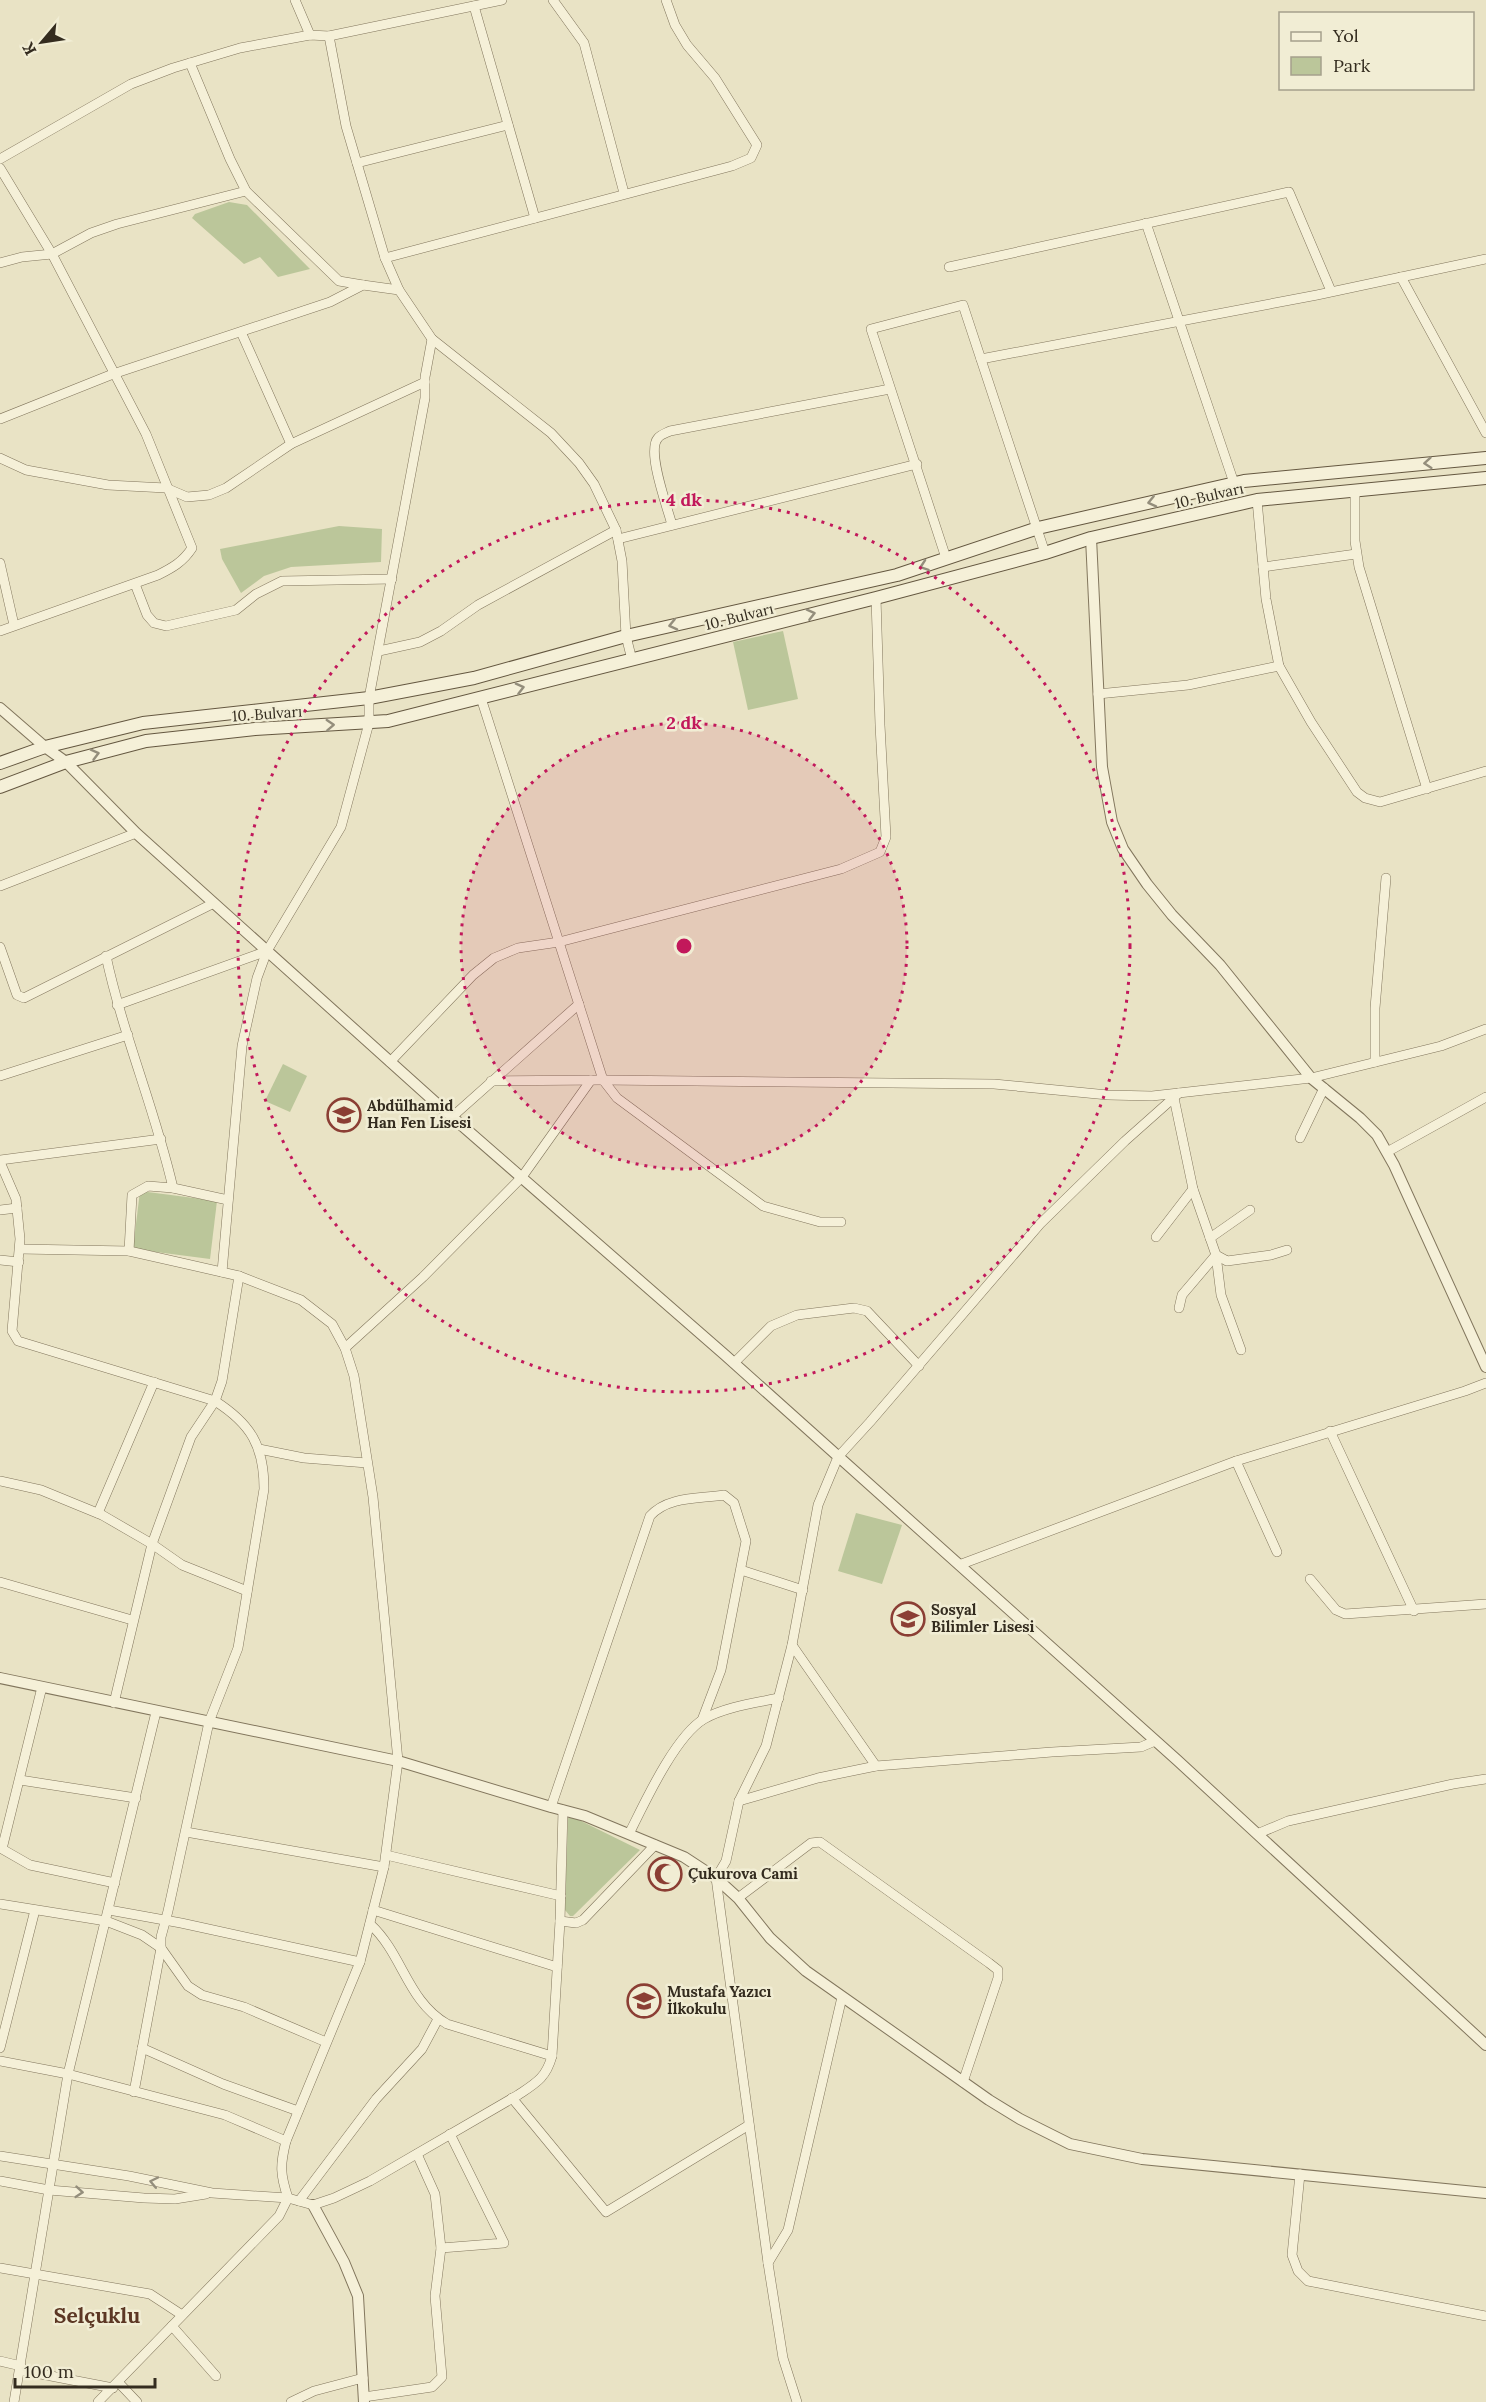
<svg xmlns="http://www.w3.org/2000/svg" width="1486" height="2402" font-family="Lora,serif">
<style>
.green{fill:#bbc69a}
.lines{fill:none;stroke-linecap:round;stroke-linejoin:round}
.minor-casing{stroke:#82765d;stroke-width:10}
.tertiary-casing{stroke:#82765d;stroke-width:12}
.secondary-casing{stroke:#645740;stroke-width:14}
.minor{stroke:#f5f0d8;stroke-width:9}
.tertiary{stroke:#f5f0d8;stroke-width:10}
.secondary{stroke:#f5f0d8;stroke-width:12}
.oneway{stroke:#948e7c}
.ring{fill:none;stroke:#c2185b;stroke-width:3;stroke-dasharray:3 6}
.labels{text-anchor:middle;stroke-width:5;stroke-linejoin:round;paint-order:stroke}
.street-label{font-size:15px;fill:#342c1f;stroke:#f1edd4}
.poi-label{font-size:15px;font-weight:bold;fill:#342c1f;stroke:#f1edd4;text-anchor:start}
.district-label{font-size:21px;font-weight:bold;fill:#5c3724;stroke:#f1edd4}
.centre{fill:#c2185b;stroke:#f1edd4;stroke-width:3}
.ring-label{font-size:18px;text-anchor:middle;font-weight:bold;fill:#c2185b;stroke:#f1edd4;stroke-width:5;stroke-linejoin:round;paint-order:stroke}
</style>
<rect width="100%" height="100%" fill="#e9e3c5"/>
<g class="green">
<polygon points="229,202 247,205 310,269 278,277 260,257 244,264 192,218 195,214"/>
<polygon points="339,526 382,529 381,562 291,567 264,576 241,593 222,559 220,549"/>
<polygon points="783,631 798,699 748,710 733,642"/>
<polygon points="283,1064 307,1076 290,1112 265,1101"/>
<polygon points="140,1191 217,1201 210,1259 133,1249"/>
<polygon points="856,1513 902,1525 882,1584 838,1571"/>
<polygon points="568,1818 575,1818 640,1850 573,1916 570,1916 565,1910"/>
</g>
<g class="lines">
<defs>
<g id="minor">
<polyline points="295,0 310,35"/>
<polyline points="553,0 584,43 624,193"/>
<polyline points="474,6 535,218"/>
<polyline points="329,36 346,126 385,258 399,290 432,339 551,433 579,463 594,484 616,530 622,561 626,636 632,660"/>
<polyline points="190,63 230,159 246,191 339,281 363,285"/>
<polyline points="0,159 131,84 173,68 240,48 310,35 329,36 502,0"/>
<polyline points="357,163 508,125"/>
<path d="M 0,168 L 52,254 L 146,434 L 192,548 C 183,562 172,568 158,575 L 0,631"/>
<polyline points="1146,223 1234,483"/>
<polyline points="385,258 732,166 751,158 757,145 715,78 687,45 675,25 666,0"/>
<polyline points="0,263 22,257 52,254 91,233 117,224 246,191"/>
<polyline points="949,267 1289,192 1331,291"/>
<polyline points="1401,277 1486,433"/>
<polyline points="241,332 291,444"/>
<polyline points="981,359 1317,295 1486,259"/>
<polyline points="0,419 113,374 330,302 363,285 399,290"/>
<polyline points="0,458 26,470 108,485 166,488 187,497 209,495 226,488 291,444 425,382"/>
<polyline points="1355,491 1355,541 1359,567 1427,789"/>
<polyline points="1257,500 1266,599 1279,666 1311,722 1357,792 1365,798 1380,802 1486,771"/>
<path d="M 672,525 C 668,509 646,451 658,438 C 660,435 666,433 670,431 L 890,389"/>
<polyline points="618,539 917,464"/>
<polyline points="946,558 871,329 963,305 1045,553"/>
<polyline points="0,563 14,625"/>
<polyline points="1263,567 1356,554"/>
<polyline points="135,584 147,615 154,623 166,626 236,610 256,594 282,581 392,579"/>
<polyline points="379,651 420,642 441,631 478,605 616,530"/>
<polyline points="1098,694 1188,685 1279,666"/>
<polyline points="481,698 603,1080 617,1098 763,1206 820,1222 841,1222"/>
<polyline points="0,886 136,833"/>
<polyline points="0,947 17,995 24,998 214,903"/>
<path d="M 106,956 C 123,1035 155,1109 173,1188"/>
<polyline points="117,1005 267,951"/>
<polyline points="390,1062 473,975 494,958 518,948 559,942 841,869 880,852 886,837 880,725 876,598"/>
<polyline points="1375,1062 1375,1008 1386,878"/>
<polyline points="0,1076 128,1035"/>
<polyline points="491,1081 603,1080 994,1084 1108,1095 1152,1096 1311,1078 1441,1046 1486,1029"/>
<polyline points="1174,1098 1193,1189 1216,1255 1221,1295 1241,1350"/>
<polyline points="452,1117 579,1004"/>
<polyline points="1300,1138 1324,1088"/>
<polyline points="1387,1152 1486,1097"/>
<polyline points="0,1160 161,1139"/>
<path d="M 0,1162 L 16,1199 L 20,1239 L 12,1331 L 18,1341 L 215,1401 C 251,1424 264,1446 264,1489 L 238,1648 L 209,1722 L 168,1911 L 161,1937 L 161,1948 L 134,2092"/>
<polyline points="0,1210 17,1208"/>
<polyline points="1156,1237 1193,1189"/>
<polyline points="1210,1238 1250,1210"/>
<path d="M 20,1249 L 129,1251 L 239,1276 L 301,1300 L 332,1324 L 345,1348 L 354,1376 L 373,1497 L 398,1761 L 384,1867 L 360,1962 L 286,2141 C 280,2165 280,2174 288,2198 L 279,2216 L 98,2402"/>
<polyline points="129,1251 132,1195 148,1186 173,1188 228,1200"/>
<polyline points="0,1260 19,1262"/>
<polyline points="222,1272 242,1046 257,978 267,951 341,827 369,723 369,698 425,398 425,377 432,339"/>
<polyline points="1179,1308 1182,1295 1216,1255 1227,1261 1271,1255 1287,1250"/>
<polyline points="345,1348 423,1277 522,1177 591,1080"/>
<polyline points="734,1363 771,1326 797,1315 854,1308 867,1311 919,1366"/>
<polyline points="1330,1431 1414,1611"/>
<polyline points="259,1449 304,1458 367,1463"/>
<polyline points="1236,1461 1277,1552"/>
<polyline points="0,1481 41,1490 102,1515 152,1544 182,1565 247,1591"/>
<polyline points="98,1513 154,1382"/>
<polyline points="959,1565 1236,1461 1465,1391 1486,1383"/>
<polyline points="741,1570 803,1590"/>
<polyline points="1310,1579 1336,1610 1345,1614 1486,1604"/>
<polyline points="0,1582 132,1620"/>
<polyline points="792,1645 876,1766"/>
<polyline points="42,1687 2,1849 30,1865 115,1883"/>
<polyline points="114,1703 152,1544 191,1437 215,1401 222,1381 239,1276"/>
<polyline points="20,1780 136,1798"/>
<polyline points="739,1801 818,1778 876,1766 1052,1752 1141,1747 1155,1741"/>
<path d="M 551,1807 L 650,1516 C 668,1496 699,1499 724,1495 L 734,1503 L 746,1541 L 721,1670 L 702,1720"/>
<polyline points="186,1832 384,1867"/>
<path d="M 629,1834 C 644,1804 675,1736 704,1719 C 725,1707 755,1703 779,1698"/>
<polyline points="1257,1834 1288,1821 1453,1784 1486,1779"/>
<polyline points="386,1855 561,1896"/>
<polyline points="738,1898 811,1843 820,1842 989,1963 998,1970 998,1978 963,2082"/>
<polyline points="0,1904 106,1921 142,1935 161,1948 188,1986 202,1995 244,2007 326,2042"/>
<polyline points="109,1910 181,1923 360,1962"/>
<polyline points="373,1910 557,1967"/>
<polyline points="560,1921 576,1923 583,1920 655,1845"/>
<polyline points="0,2048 35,1910"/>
<polyline points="142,2048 223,2084 298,2111"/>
<polyline points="552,2056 560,1921 563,1810"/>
<polyline points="0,2061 68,2074 225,2115 286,2141"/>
<polyline points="512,2098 606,2212 749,2125"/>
<path d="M 0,2156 L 129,2176 L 212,2193 L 288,2198 L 313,2205 L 334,2198 L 370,2181 L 518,2095 C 536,2083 546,2078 552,2056 L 447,2024 C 407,2001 403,1954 370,1924"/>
<polyline points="1300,2174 1292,2255 1298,2271 1308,2281 1486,2316"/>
<polyline points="0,2181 49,2190 144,2198 175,2199 206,2194"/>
<polyline points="299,2201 376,2099 422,2049 438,2019"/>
<polyline points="441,2248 504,2243 450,2134"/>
<polyline points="768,2263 788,2230 842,1997"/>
<polyline points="0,2268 150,2294 182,2315"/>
<polyline points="172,2326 216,2376"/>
<polyline points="0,2361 21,2366"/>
<polyline points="20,2370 113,2388"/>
<polyline points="118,2382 137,2402"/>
<polyline points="364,2397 432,2387 442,2377 435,2296 441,2248 435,2194 417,2154"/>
<polyline points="14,2402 68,2074 156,1712"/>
<polyline points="291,2402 314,2391 363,2378"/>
<polyline points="797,2402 783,2358 768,2263 716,1878 726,1861 739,1801 766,1746 792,1645 818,1505 838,1457 870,1422 1040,1224 1125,1141 1179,1093"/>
</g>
<g id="tertiary">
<polyline points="1091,538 1102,767 1112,822 1123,849 1147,884 1172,915 1220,965 1311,1078 1360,1118 1377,1135 1394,1165 1486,1367"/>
<polyline points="0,708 45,747 66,762 136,833 435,1102 725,1355 1177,1760 1486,2045"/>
<polyline points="0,1678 398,1761 551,1807 585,1816 684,1857 716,1878 738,1898 770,1938 806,1971 989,2100 1020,2119 1070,2144 1142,2159 1486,2193"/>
<polyline points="313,2205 344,2262 358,2296 364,2402"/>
</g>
<g id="secondary">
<polyline points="0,763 45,747 143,723 369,698 474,678 626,636 897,575 1038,528 1244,481 1486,458"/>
<polyline points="0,787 66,762 146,741 255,729 388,721 876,598 1045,553 1091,538 1257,500 1486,478"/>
</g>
</defs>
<use href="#minor" class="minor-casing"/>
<use href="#tertiary" class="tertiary-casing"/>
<use href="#secondary" class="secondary-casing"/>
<use href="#minor" class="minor"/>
<use href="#tertiary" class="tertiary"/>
<use href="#secondary" class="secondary"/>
</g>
<defs><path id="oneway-chevron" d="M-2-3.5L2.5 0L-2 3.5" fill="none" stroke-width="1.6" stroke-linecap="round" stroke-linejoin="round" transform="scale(1.5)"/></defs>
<g class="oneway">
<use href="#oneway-chevron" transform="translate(1428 463) rotate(175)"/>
<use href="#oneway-chevron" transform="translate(1152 502) rotate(167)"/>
<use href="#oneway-chevron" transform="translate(924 566) rotate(161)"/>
<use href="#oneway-chevron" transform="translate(811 614) rotate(-14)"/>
<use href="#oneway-chevron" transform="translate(673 625) rotate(167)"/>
<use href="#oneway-chevron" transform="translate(520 688) rotate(-14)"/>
<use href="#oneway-chevron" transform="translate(330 725) rotate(-3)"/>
<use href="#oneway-chevron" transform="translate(95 754) rotate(-15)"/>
<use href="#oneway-chevron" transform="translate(154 2182) rotate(-168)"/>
<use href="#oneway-chevron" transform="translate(79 2192) rotate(5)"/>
</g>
<circle cx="684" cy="946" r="223" fill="#c2185b" fill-opacity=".12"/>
<g class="ring">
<circle cx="684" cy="946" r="223"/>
<circle cx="684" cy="946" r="446"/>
</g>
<defs>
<symbol id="university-ring" viewBox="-11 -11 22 22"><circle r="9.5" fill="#f1edd4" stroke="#8b3e34" stroke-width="1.5"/><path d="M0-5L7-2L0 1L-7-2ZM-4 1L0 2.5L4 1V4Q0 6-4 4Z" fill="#8b3e34"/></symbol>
<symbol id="mosque-ring" viewBox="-11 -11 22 22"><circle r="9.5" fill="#f1edd4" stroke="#8b3e34" stroke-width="1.5"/><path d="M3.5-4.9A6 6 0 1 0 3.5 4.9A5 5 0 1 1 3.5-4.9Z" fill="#8b3e34"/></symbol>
<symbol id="school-ring" viewBox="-11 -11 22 22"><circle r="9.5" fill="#f1edd4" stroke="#8b3e34" stroke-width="1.5"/><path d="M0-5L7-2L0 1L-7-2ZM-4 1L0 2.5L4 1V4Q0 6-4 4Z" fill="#8b3e34"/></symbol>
</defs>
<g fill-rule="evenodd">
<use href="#university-ring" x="325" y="1096" width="38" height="38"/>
<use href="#university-ring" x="889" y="1600" width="38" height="38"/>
<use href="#mosque-ring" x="646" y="1855" width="38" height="38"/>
<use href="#school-ring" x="625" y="1982" width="38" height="38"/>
</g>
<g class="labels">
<g class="street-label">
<text transform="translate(1209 496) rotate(-13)" y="5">10. Bulvarı</text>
<text transform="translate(739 617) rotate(-14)" y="5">10. Bulvarı</text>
<text transform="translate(267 714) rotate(-4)" y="5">10. Bulvarı</text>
</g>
<g class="poi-label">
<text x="367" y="1111">Abdülhamid<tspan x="367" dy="17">Han Fen Lisesi</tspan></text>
<text x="931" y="1615">Sosyal<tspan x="931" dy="17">Bilimler Lisesi</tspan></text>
<text x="688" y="1879">Çukurova Cami</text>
<text x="667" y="1997">Mustafa Yazıcı<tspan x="667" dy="17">İlkokulu</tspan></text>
</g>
<g class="district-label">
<text x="97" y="2323">Selçuklu</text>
</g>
</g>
<circle cx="684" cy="946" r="9" class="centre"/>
<g class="ring-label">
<text x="684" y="506">4 dk</text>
<text x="684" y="729">2 dk</text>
</g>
<rect x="1279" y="12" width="195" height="78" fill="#f1edd4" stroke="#a5a08c" stroke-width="1.5"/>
<rect x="1291" y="32" width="30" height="9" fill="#f5f0d8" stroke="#a5a08c" stroke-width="1.5"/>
<text x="1333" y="42" font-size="18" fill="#342c1f">Yol</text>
<rect x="1291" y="57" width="30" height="18" fill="#bbc69a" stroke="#a5a08c" stroke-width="1.5"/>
<text x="1333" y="72" font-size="18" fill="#342c1f">Park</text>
<g transform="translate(42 42) rotate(241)" stroke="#f1edd4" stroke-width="4.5" paint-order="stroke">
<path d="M0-4.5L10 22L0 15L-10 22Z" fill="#342c1f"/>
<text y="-9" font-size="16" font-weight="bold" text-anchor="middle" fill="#342c1f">K</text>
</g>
<path d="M15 2378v9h140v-9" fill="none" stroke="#342c1f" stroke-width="3"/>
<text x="24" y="2378" font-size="18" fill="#342c1f" stroke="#f1edd4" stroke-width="4.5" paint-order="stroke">100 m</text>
</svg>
